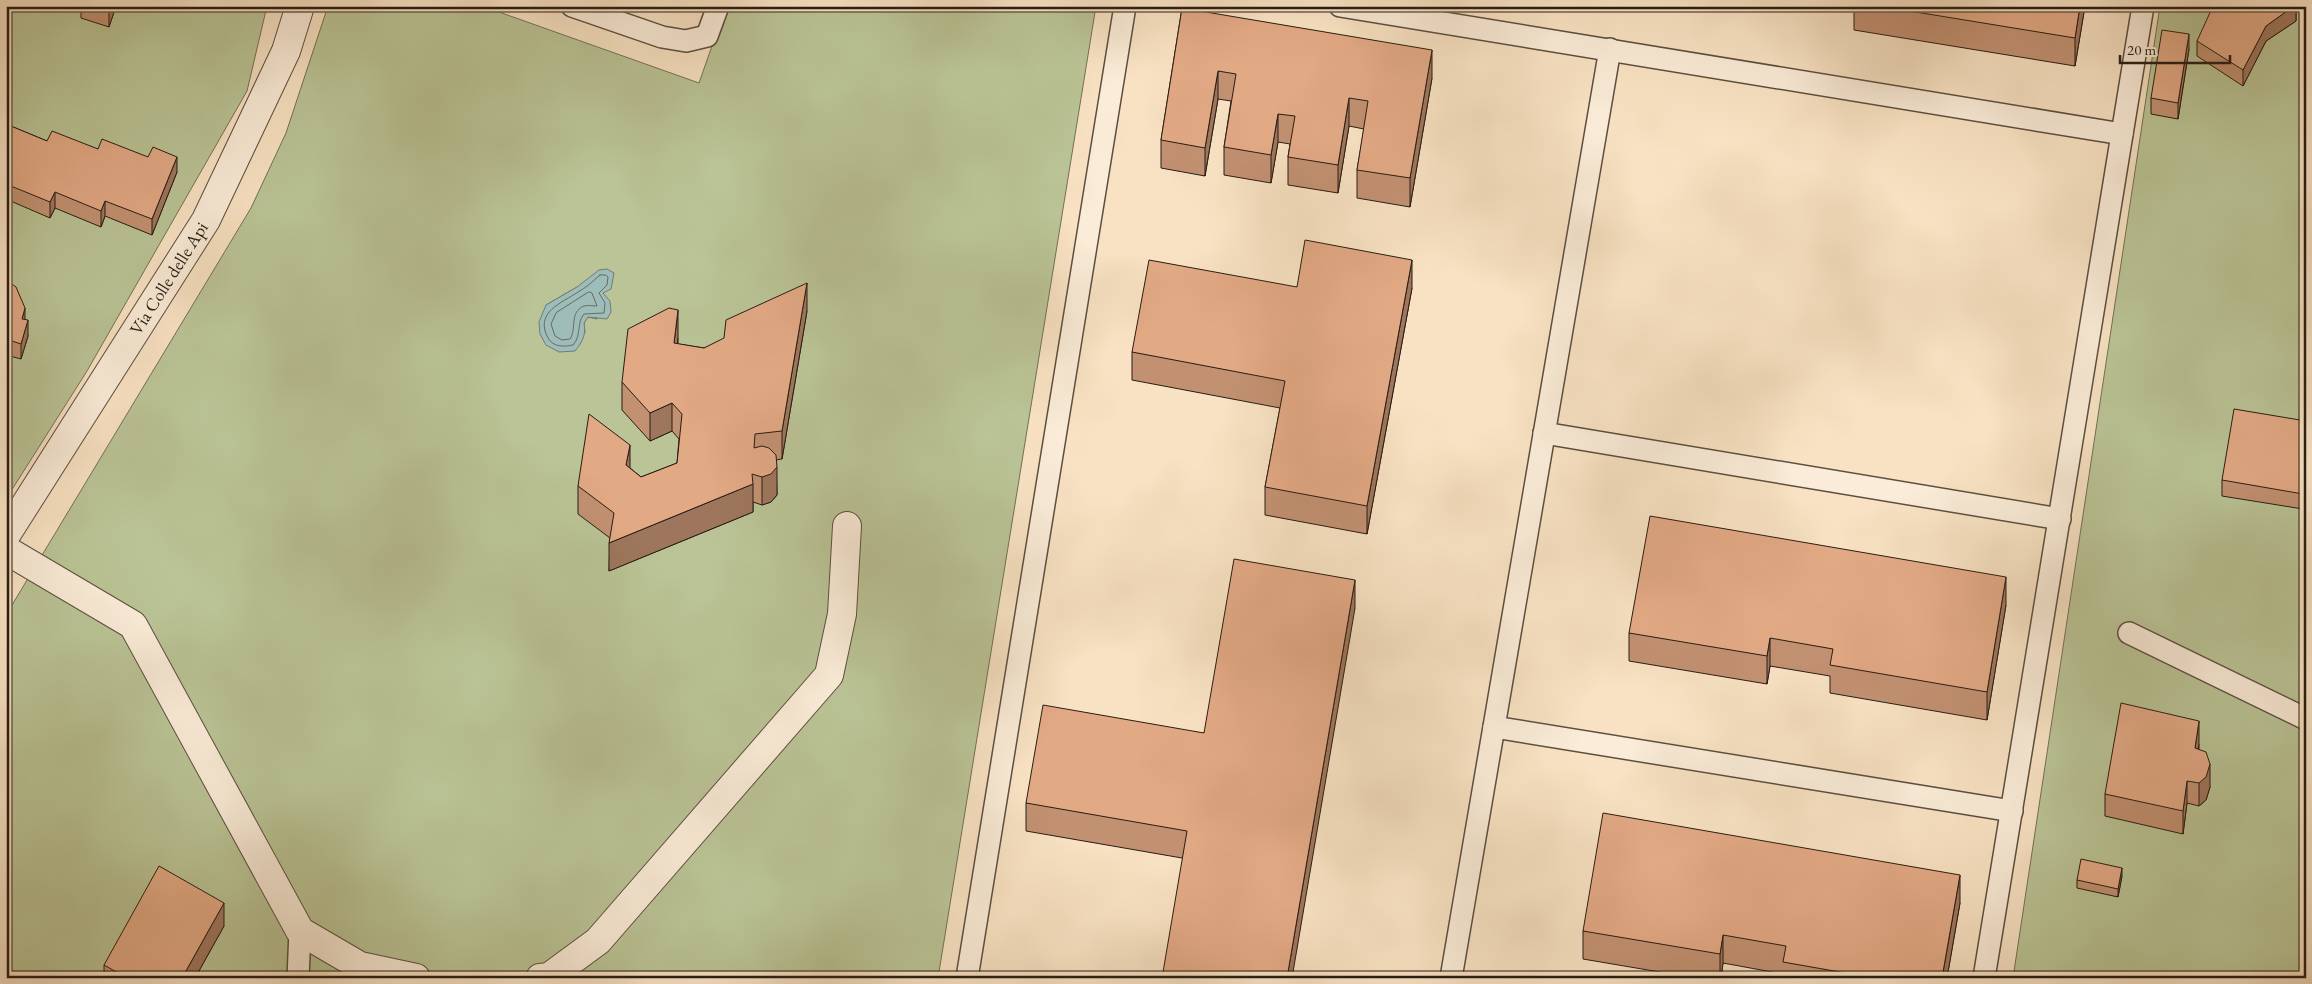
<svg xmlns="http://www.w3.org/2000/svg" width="2312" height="984" font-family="'EB Garamond',serif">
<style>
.green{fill:#bac496;stroke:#727055;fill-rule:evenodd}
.water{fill:#9ebdb8;stroke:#6f7d76}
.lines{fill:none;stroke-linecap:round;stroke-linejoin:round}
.shore{stroke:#646c66;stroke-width:1}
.lane-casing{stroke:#5d4e40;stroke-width:24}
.street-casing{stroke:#5d4e40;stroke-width:30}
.lane{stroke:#faecd8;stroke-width:21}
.street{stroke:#faecd8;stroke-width:28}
.wall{fill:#c29172;stroke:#291c14}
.shaded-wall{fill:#9e765d;stroke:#291c14}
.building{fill:#e2a985;stroke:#291c14}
.labels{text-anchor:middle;stroke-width:5;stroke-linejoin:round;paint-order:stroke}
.street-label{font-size:18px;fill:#291c14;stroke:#faecd8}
</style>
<rect width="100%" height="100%" fill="#f8e2c3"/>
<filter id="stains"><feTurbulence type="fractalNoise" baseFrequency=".004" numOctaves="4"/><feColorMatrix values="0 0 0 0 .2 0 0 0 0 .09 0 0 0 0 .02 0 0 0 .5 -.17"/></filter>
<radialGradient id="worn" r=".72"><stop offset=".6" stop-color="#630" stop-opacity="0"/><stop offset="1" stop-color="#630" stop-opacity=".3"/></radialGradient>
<g class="green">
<polygon points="6,6 267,6 247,91 87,371 6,499"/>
<path d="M 328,6 L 482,6 L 699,83 L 726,6 L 1096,6 L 938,978 L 6,978 L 6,615 L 251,208 L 286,133 ZM 577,287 L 597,319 L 588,317 L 584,323 L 585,333 L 546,305 Z"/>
<polygon points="2160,6 2306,6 2306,978 2013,978"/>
</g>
<path class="water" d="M 607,269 L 614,273 L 611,289 L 603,293 L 610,301 L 611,312 L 607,319 L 588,317 L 584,323 C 586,335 583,341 575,351 L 559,352 L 546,345 L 540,334 L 539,322 L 546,305 L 577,287 L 599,270 Z"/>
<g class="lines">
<g class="shore">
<path d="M 600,275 L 606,275 L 608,277 L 607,285 L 599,293 L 605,303 L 604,313 L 584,314 C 576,324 582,335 573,345 C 563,347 553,347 548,338 C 534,312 562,303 578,292 C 586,288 593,281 600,275 Z"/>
<path d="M 589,292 L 592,293 L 597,306 C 593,306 588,305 584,306 C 569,312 577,329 570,339 L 562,340 L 555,336 L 551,324 L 556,313 Z"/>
</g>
<defs>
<g id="lane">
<polyline points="572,6 662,37 686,41 707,36 718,6"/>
<polyline points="1340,6 2122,134"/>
<polyline points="1544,433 2060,519"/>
<polyline points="2129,633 2306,719"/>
<polyline points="1494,727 2012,811"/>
<polyline points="298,978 300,931"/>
<polyline points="967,978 1125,6"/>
<polyline points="1451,978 1610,49"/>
<polyline points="1984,978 2143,6"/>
</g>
<g id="street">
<path id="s1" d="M 6,535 L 206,220 L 286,51 L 300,6"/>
<polyline points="6,550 133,625 300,931 360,966 416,978"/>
<polyline points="540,978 549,977 598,941 829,675 842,614 847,526"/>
</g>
</defs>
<use href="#lane" class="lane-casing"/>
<use href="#street" class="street-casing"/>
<use href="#lane" class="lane"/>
<use href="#street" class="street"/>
</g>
<g class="wall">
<polygon points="71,6 116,6 109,27 81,18 81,10"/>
<polygon points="1854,6 2085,6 2075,66 1854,30"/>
<polygon points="2296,6 2296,21 2266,41 2243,86 2197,56 2197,41"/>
<polygon points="1182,8 1432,78 1410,207 1357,198 1357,170 1364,129 1349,126 1338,193 1288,185 1288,157 1290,144 1278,142 1271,183 1224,175 1224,147 1231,101 1218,99 1205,176 1161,168 1161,140"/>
<polygon points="2189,49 2178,119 2151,114 2151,98"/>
<polygon points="6,124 47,141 98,149 177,172 152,235 105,216 101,227 55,208 50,218 6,199"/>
<polygon points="6,281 25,320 28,336 21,359 6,355"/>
<polygon points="1297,287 1412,288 1367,534 1265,515 1265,487 1280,408 1132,380 1132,352"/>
<polygon points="807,311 782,459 776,460 777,495 771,502 762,505 753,502 753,512 609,571 610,538 578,514 578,486 630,468 641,477 677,463 679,439 672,431 650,441 622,410 622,382 678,338 678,344 704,348"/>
<polygon points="2306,421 2303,509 2222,496 2222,480"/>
<polygon points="2006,605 1987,720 1830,693 1830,676 1770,666 1767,684 1629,661 1629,633"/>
<polygon points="1355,608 1182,858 1026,831 1026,803 1204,733"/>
<polygon points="2199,744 2199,749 2210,787 2206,800 2199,806 2187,803 2183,834 2105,816 2105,794"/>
<polygon points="2122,876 2118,897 2077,888 2077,880"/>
<polygon points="1960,903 1947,978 1783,978 1783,974 1723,963 1721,978 1695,978 1583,959 1583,931"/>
<polygon points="224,926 195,978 104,978 104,965"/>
</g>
<g class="shaded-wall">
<polygon points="111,6 116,6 109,27 109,11"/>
<polygon points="2080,6 2085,6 2075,66 2075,38"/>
<polygon points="2294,6 2296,6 2296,21 2266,41 2243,86 2243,70 2266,26"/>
<polygon points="2189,34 2189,49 2178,119 2178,103"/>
<polygon points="1432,50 1432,78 1410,207 1410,178"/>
<polygon points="1218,71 1218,99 1205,176 1205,148"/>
<polygon points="1349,98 1349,126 1338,193 1338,165"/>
<polygon points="1278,114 1278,142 1271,183 1271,155"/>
<polygon points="177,157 177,172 152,235 152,219"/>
<polygon points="55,192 55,208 50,218 50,202"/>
<polygon points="105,201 105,216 101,227 101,211"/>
<polygon points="1412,260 1412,288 1367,534 1367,506"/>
<polygon points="807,283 807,311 782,459 782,431"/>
<polygon points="25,308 25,324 22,319"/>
<polygon points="678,310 678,338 674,371 674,343"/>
<polygon points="28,320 28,336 21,359 21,344"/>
<polygon points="672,403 672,431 650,441 650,413"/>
<polygon points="630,445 630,473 626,465"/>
<polygon points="777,467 777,495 771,502 762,505 762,477"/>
<polygon points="2306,479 2306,495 2303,509 2303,494"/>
<polygon points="753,484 753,512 609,571 609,543"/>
<polygon points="2006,577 2006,605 1987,720 1987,692"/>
<polygon points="1355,580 1355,608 1292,978 1287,978"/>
<polygon points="1770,638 1770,666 1767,684 1767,656"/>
<polygon points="2199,721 2199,744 2195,770 2195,748"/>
<polygon points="2210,764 2210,787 2206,800 2199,806 2199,783"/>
<polygon points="2187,781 2187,803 2183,834 2183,811"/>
<polygon points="2122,868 2122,876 2118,897 2118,889"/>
<polygon points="1960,875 1960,903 1947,978 1942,978"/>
<polygon points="224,903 224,926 195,978 182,978"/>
<polygon points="1723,935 1723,963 1721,978 1720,978 1720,954"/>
</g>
<g class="building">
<polygon points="94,6 111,6 109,11"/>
<polygon points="1879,6 2080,6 2075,38"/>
<polygon points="2213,6 2294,6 2266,26 2243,70 2197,41"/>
<polygon points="1182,8 1432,50 1410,178 1357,170 1368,101 1349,98 1338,165 1288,157 1295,116 1278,114 1271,155 1224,147 1236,74 1218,71 1205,148 1161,140"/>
<polygon points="2162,30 2189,34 2178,103 2151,98"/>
<polygon points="6,124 47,141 52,131 98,149 102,139 148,157 153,147 177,157 152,219 105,201 101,211 55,192 50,202 6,184"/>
<polygon points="1305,240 1412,260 1367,506 1265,487 1285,381 1132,352 1149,260 1297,287"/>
<polygon points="6,281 9,282 16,287 25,308 22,319 28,320 21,344 6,339"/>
<polygon points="807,283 782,431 755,434 754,448 762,446 769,448 776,455 777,467 771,474 762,477 752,474 753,484 609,543 614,513 578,486 589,414 630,445 626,465 641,477 677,463 682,414 672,403 650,413 622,382 628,329 669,308 678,310 674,343 704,348 724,338 726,320"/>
<polygon points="2234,409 2306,421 2306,479 2303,494 2222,480"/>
<polygon points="1650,516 2006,577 1987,692 1830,665 1833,649 1770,638 1767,656 1629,633"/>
<polygon points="1234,559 1355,580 1287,978 1162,978 1187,831 1026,803 1043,705 1204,733"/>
<polygon points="2121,703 2199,721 2195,748 2206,752 2210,764 2206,777 2199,783 2187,781 2183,811 2105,794"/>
<polygon points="1603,813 1960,875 1942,978 1874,978 1783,962 1786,946 1723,935 1720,954 1583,931"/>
<polygon points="2081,859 2122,868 2118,889 2077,880"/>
<polygon points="159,866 224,903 182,978 127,978 104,965"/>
<polygon points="6,970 21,978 6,978"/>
</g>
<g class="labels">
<g class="street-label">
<text dy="6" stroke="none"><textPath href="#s1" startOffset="304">Via Colle delle Api</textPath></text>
</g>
</g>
<rect width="2312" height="984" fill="none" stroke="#f8e2c3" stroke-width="25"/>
<rect x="8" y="8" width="2297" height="969" fill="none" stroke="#291c14" stroke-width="2.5"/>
<rect x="12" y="12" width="2287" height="959" fill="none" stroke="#291c14"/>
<path d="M2120 55v8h110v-8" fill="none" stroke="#291c14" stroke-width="2.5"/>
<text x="2127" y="55" font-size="15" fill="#291c14" stroke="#faecd8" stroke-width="4" paint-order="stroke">20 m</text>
<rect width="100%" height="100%" filter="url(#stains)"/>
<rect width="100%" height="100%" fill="url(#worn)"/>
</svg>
